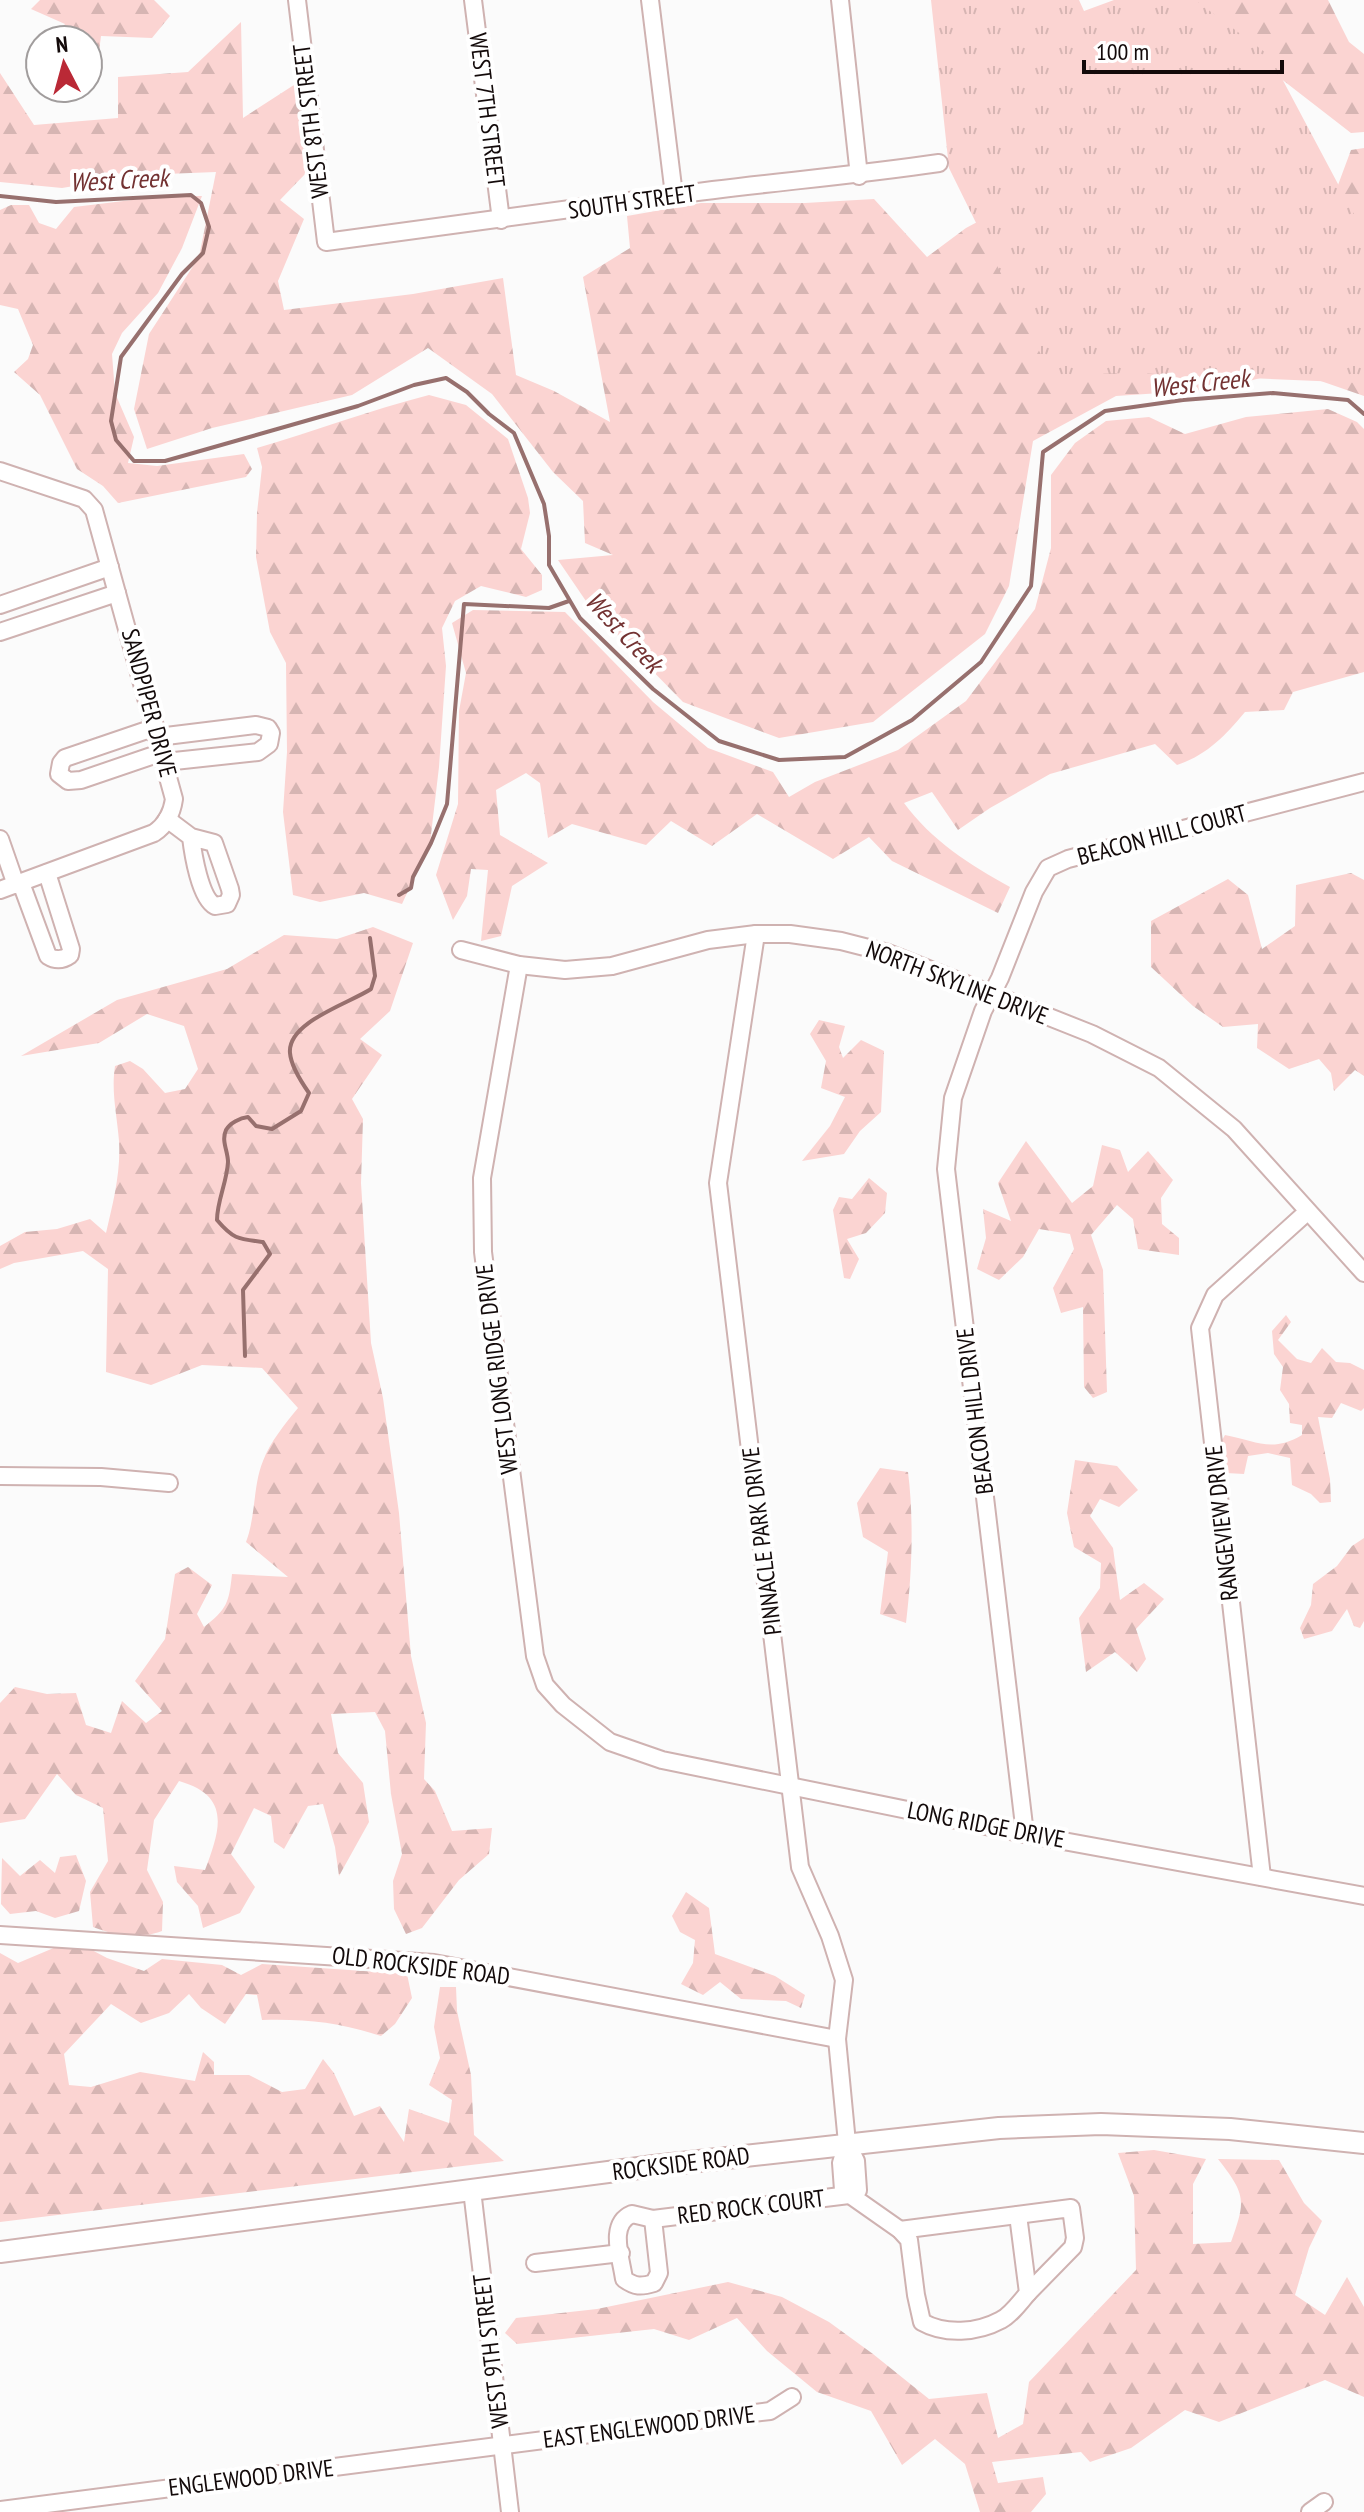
<svg xmlns="http://www.w3.org/2000/svg" width="1364" height="2512" font-family="'PT Sans Narrow',sans-serif">
<style>
.forest{fill:url(#forest-firs)}
.park{fill:url(#park-tufts)}
.lines{fill:none;stroke-linecap:round;stroke-linejoin:round}
.stream{stroke:#97706e;stroke-width:4}
.minor-casing{stroke:#cfb2b1;stroke-width:20}
.major-casing{stroke:#cfb2b1;stroke-width:24}
.minor{stroke:#fff;stroke-width:16}
.major{stroke:#fff;stroke-width:20}
.labels{text-anchor:middle;stroke-width:8;stroke-linejoin:round;paint-order:stroke}
.street-label{font-size:24px;fill:#130a0a;stroke:#fff}
.water-label{font-size:26px;font-style:italic;fill:#733232;stroke:#fff}
</style>
<defs>
<pattern id="forest-firs" width="22" height="20" patternUnits="userSpaceOnUse" patternTransform="scale(2)"><rect width="22" height="20" fill="#fbd4d2"/><path d="M5 1l3.5 6h-7zM16 11l3.5 6h-7z" fill="#d6b5b3"/></pattern>
<pattern id="park-tufts" width="24" height="20" patternUnits="userSpaceOnUse" patternTransform="scale(2)"><rect width="24" height="20" fill="#fbd4d2"/><path d="M3 7l-1-3M5 7V3M7 7l1-3M15 17l-1-3M17 17v-4M19 17l1-3" fill="none" stroke="#d6b5b3"/></pattern>
</defs>
<rect width="100%" height="100%" fill="#fbfbfb"/>
<g class="forest">
<polygon points="40,0 154,0 170,16 152,38 101,36 96,75 88,75 88,40 53,40 65,24 31,9"/>
<polygon points="1152,0 1328,0 1349,42 1364,54 1364,132 1351,133 1267,68"/>
<polygon points="241,22 243,118 297,83 306,173 280,200 304,219 278,281 284,310 413,294 503,278 516,375 554,391 610,422 583,277 630,248 627,216 701,203 805,203 874,199 927,257 966,228 1009,205 1315,247 1351,150 1364,148 1364,396 1289,370 1220,389 1116,396 1033,441 1009,586 985,634 873,722 779,738 683,702 590,607 558,560 613,555 585,543 583,501 553,472 492,394 428,348 352,395 212,428 147,449 134,409 149,334 199,257 216,172 140,175 62,188 0,182 0,73 34,125 118,118 118,77 188,72"/>
<polygon points="165,196 202,196 182,248 158,293 122,333 112,354 115,393 134,437 128,463 157,466 244,454 252,469 246,477 118,503 103,486 77,469 40,395 14,372 28,359 33,345 18,309 0,305 0,210 11,205 29,205 39,223 56,229 74,207"/>
<path d="M 429,395 L 466,405 L 508,439 L 528,498 L 530,513 L 521,549 L 542,575 L 542,590 L 526,597 L 481,586 L 455,601 L 442,628 L 446,666 L 439,767 L 430,843 L 402,904 L 364,893 L 320,902 L 293,895 L 283,812 L 287,752 L 286,663 L 270,632 L 256,557 L 257,513 L 262,467 L 257,448 C 315,431 370,410 429,395 Z"/>
<path d="M 1328,409 L 1357,422 L 1364,429 L 1364,672 L 1293,692 L 1284,710 L 1245,712 C 1225,736 1207,755 1177,765 L 1155,744 L 1050,774 L 990,808 L 958,830 L 932,792 L 904,803 C 931,840 970,865 1010,887 L 998,913 L 892,861 L 869,837 L 833,859 L 757,814 L 712,846 L 671,821 L 646,845 L 572,824 L 548,838 L 540,783 L 526,773 L 496,790 L 500,835 L 548,863 L 512,886 L 501,936 L 481,941 L 488,870 L 471,869 L 467,896 L 453,920 L 436,875 L 458,804 L 459,711 L 466,673 L 452,623 L 473,610 L 565,612 L 653,702 L 708,748 L 773,772 L 789,797 L 815,782 L 898,750 L 966,701 L 1035,609 L 1051,548 L 1051,475 L 1075,443 L 1106,421 L 1149,417 L 1185,434 L 1246,417 Z"/>
<polygon points="1351,873 1364,880 1364,1076 1355,1070 1334,1091 1331,1073 1319,1059 1289,1069 1257,1048 1258,1024 1223,1027 1193,1006 1151,967 1151,921 1228,879 1248,895 1262,949 1295,926 1296,885"/>
<path d="M 373,927 L 413,943 L 390,1011 L 360,1039 L 382,1055 L 352,1099 L 363,1119 L 361,1183 L 371,1343 L 383,1398 L 399,1513 L 411,1656 L 426,1723 L 424,1779 L 435,1791 L 452,1831 L 492,1828 L 489,1854 L 459,1880 L 422,1928 L 406,1934 L 394,1909 L 393,1881 L 402,1854 L 391,1794 L 385,1731 L 375,1712 L 331,1714 L 338,1753 L 363,1783 L 369,1822 L 339,1876 L 335,1847 L 323,1804 L 308,1806 L 284,1849 L 274,1842 L 271,1816 L 254,1808 L 231,1854 L 255,1887 L 240,1913 L 203,1928 L 198,1906 L 177,1882 L 174,1866 L 205,1870 C 220,1830 232,1796 179,1781 L 154,1820 L 147,1870 L 163,1902 L 162,1931 C 133,1941 122,1937 93,1927 L 90,1892 L 108,1861 L 103,1808 L 76,1795 L 57,1774 L 25,1819 L 0,1823 L 0,1703 L 15,1687 L 47,1694 L 76,1693 L 86,1725 L 111,1733 L 122,1701 L 146,1723 L 162,1711 L 135,1681 L 165,1639 L 175,1574 L 188,1567 L 212,1585 L 197,1614 L 204,1627 C 227,1609 229,1603 232,1574 L 288,1577 L 246,1542 C 256,1516 253,1485 263,1461 C 270,1442 285,1424 298,1408 L 262,1368 L 202,1365 L 151,1385 L 106,1372 L 108,1269 L 83,1251 L 14,1263 L 0,1269 L 0,1246 L 25,1232 L 57,1229 L 90,1219 L 106,1233 C 113,1203 121,1172 119,1141 C 117,1115 111,1092 115,1066 L 130,1061 L 143,1069 L 165,1093 L 185,1089 L 198,1069 L 184,1026 L 147,1014 L 99,1043 L 21,1056 L 117,1000 L 227,969 L 284,935 L 337,939 Z"/>
<polygon points="819,1020 845,1026 839,1047 843,1058 861,1040 884,1051 881,1112 860,1131 844,1154 802,1161 830,1126 845,1097 821,1088 826,1061 810,1034"/>
<polygon points="1026,1141 1072,1203 1093,1186 1102,1145 1120,1150 1128,1172 1148,1151 1173,1180 1161,1198 1162,1224 1179,1238 1179,1255 1138,1249 1133,1219 1117,1205 1091,1235 1103,1270 1107,1392 1093,1398 1084,1387 1083,1307 1061,1313 1053,1288 1074,1249 1070,1234 1039,1229 1023,1257 999,1280 977,1269 986,1238 983,1209 1011,1221 998,1183"/>
<polygon points="869,1178 887,1193 885,1213 866,1233 847,1239 859,1259 850,1279 844,1278 833,1210 839,1197 852,1199"/>
<path d="M 1286,1315 L 1291,1322 L 1278,1340 L 1297,1359 L 1311,1363 L 1322,1348 L 1336,1362 L 1350,1363 L 1364,1370 L 1364,1408 L 1361,1411 L 1341,1403 L 1332,1418 L 1318,1417 L 1330,1479 L 1331,1502 L 1320,1503 L 1311,1494 L 1292,1485 L 1290,1458 L 1268,1453 L 1248,1456 L 1244,1474 L 1226,1473 L 1218,1447 L 1225,1435 C 1256,1441 1272,1453 1302,1435 L 1302,1425 L 1290,1423 L 1289,1404 L 1280,1390 L 1283,1367 L 1274,1354 L 1272,1331 Z"/>
<polygon points="1075,1460 1117,1466 1138,1490 1119,1507 1100,1499 1090,1516 1113,1548 1120,1600 1144,1583 1164,1599 1136,1629 1146,1659 1137,1672 1115,1652 1086,1672 1079,1618 1100,1588 1101,1563 1074,1547 1067,1513"/>
<path d="M 880,1468 L 908,1472 C 914,1519 912,1575 906,1623 L 880,1614 L 888,1552 L 863,1537 L 857,1503 Z"/>
<polygon points="1364,1538 1364,1621 1360,1628 1354,1626 1347,1609 1332,1631 1304,1639 1300,1628 1311,1605 1313,1584 1337,1566 1352,1546"/>
<polygon points="76,1855 86,1881 79,1911 55,1918 36,1911 10,1914 1,1904 2,1858 20,1876 40,1860 55,1873 60,1857"/>
<polygon points="686,1892 709,1908 715,1954 775,1976 805,1995 801,2008 786,2001 741,1999 720,1982 703,1995 681,1984 693,1963 695,1940 680,1932 672,1916"/>
<path d="M 56,1947 L 88,1948 L 107,1958 L 144,1971 L 162,1959 L 222,1965 L 241,1975 L 262,1964 L 407,1974 L 412,1998 L 395,2024 L 381,2036 C 337,2022 308,2019 262,2020 L 257,1995 L 246,1994 L 225,2024 L 201,2008 L 189,1994 L 169,2013 L 141,2023 L 111,2004 L 64,2054 L 69,2085 L 91,2087 L 140,2072 L 195,2081 L 203,2052 L 214,2062 L 214,2075 L 249,2075 L 282,2092 L 305,2089 L 323,2059 L 334,2073 L 354,2116 L 380,2106 L 404,2142 L 409,2109 L 449,2123 L 452,2100 L 429,2085 L 440,2058 L 434,2027 L 440,1987 L 456,1987 L 457,2011 L 471,2075 L 474,2135 L 504,2161 L 0,2222 L 0,1953 L 18,1963 Z"/>
<path d="M 1154,2150 L 1206,2159 L 1193,2184 L 1193,2244 L 1231,2242 C 1246,2200 1246,2195 1218,2159 L 1279,2160 L 1304,2203 L 1322,2221 L 1309,2248 L 1295,2295 L 1325,2315 L 1347,2277 L 1364,2307 L 1364,2397 L 1325,2380 L 1219,2422 L 1185,2410 L 1131,2448 L 1090,2462 L 1081,2452 L 992,2462 L 998,2483 L 1043,2477 L 1046,2494 L 1031,2512 L 980,2512 L 965,2464 L 935,2439 L 902,2465 L 871,2411 L 817,2392 L 767,2351 L 737,2318 L 689,2340 L 654,2329 L 517,2344 L 505,2333 L 516,2318 L 597,2309 L 728,2282 L 782,2297 L 829,2322 L 873,2354 L 929,2399 L 987,2393 L 998,2438 L 1023,2424 L 1029,2382 L 1136,2270 L 1134,2196 L 1118,2153 Z"/>
</g>
<polygon class="park" points="931,0 1079,0 1084,11 1114,0 1195,0 1270,56 1364,233 1364,383 1134,373 1051,375 949,168"/>
<g class="lines">
<g class="stream">
<polyline points="0,196 56,202 191,195 201,203 209,227 203,253 182,274 121,357 111,421 116,440 134,461 165,461 358,406 414,385 446,378 467,392 489,414 514,433 544,504 549,536 549,565 580,618 653,689 719,741 779,760 845,757 912,720 981,662 1031,586 1043,452 1105,411 1183,400 1273,393 1348,400 1364,414"/>
<polyline points="399,895 411,888 413,877 431,843 447,804 464,604 549,608 569,601"/>
<path d="M 245,1356 L 243,1290 L 270,1254 L 263,1242 C 238,1239 233,1239 217,1220 C 217,1201 227,1182 228,1162 C 228,1151 221,1141 226,1130 C 230,1123 240,1118 248,1117 L 256,1126 L 272,1129 L 301,1111 L 309,1093 C 302,1083 291,1066 290,1053 C 287,1022 350,1003 371,989 L 375,976 L 370,938"/>
</g>
<defs>
<g id="minor">
<path d="M 297,0 L 326,242 C 442,227 558,210 674,195 C 762,183 851,176 939,163"/>
<polyline points="473,0 501,220"/>
<polyline points="650,0 674,195"/>
<polyline points="840,0 859,176"/>
<path d="M 0,471 L 84,499 L 94,510 L 174,799 C 172,813 166,825 154,833 L 0,890"/>
<polyline points="0,605 110,567"/>
<polyline points="0,632 117,593"/>
<polyline points="156,727 65,758 61,763 59,774 68,781 81,780 163,752"/>
<polyline points="158,737 256,725 268,728 271,733 269,744 258,752 165,762"/>
<path d="M 167,819 L 191,837 L 214,843 L 230,889 L 231,895 L 227,904 L 215,906 C 200,898 193,854 191,837"/>
<polyline points="0,839 16,885"/>
<path d="M 21,883 L 48,956 C 56,961 63,960 70,955 L 71,949 L 47,873"/>
<polyline points="756,934 718,1183 800,1867 830,1936 844,1980 837,2039 847,2143 856,2161 858,2190 849,2195"/>
<polyline points="461,950 519,965 565,970 612,966 708,940 756,934 790,934 841,941 888,953 1092,1034 1159,1068 1234,1129 1364,1273"/>
<polyline points="519,965 482,1178 483,1252 535,1656 545,1685 563,1705 610,1742 662,1760 1025,1834 1364,1896"/>
<polyline points="0,1476 101,1477 169,1483"/>
<polyline points="1025,1834 946,1169 953,1098 983,1011 1000,978 1034,892 1048,868 1068,859 1364,782"/>
<polyline points="1262,1877 1200,1328 1215,1295 1307,1212"/>
<polyline points="0,1935 434,1963 837,2039"/>
<path d="M 847,2143 L 841,2163 L 843,2190 L 900,2230 L 909,2240 L 916,2295 L 922,2322 C 945,2335 977,2333 1001,2320 C 1011,2315 1020,2302 1028,2293 L 1018,2215"/>
<polyline points="472,2190 510,2512"/>
<path d="M 632,2214 L 653,2219 L 659,2273 L 654,2283 C 641,2287 635,2287 624,2279 C 621,2257 608,2224 632,2214 Z"/>
<polyline points="653,2219 849,2195"/>
<polyline points="900,2230 1071,2208 1075,2238 1073,2247 1028,2293"/>
<polyline points="535,2263 621,2253"/>
<polyline points="0,2510 770,2411 792,2397"/>
<polyline points="1310,2512 1324,2502"/>
</g>
<polyline id="major" points="0,2252 654,2166 999,2128 1101,2124 1230,2129 1364,2143"/>
</defs>
<use href="#minor" class="minor-casing"/>
<use href="#major" class="major-casing"/>
<use href="#minor" class="minor"/>
<use href="#major" class="major"/>
</g>
<g class="labels">
<g class="street-label">
<text transform="translate(487 110) rotate(83)" y="8">WEST 7TH STREET</text>
<text transform="translate(311 121) rotate(-97)" y="8">WEST 8TH STREET</text>
<text transform="translate(632 202) rotate(-8)" y="8">SOUTH STREET</text>
<text transform="translate(149 703) rotate(75)" y="8">SANDPIPER DRIVE</text>
<text transform="translate(1162 835) rotate(-15)" y="8">BEACON HILL COURT</text>
<text transform="translate(957 983) rotate(21)" y="8">NORTH SKYLINE DRIVE</text>
<text transform="translate(497 1369) rotate(-97)" y="8">WEST LONG RIDGE DRIVE</text>
<text transform="translate(975 1411) rotate(-97)" y="8">BEACON HILL DRIVE</text>
<text transform="translate(1222 1523) rotate(-96)" y="8">RANGEVIEW DRIVE</text>
<text transform="translate(762 1541) rotate(-97)" y="8">PINNACLE PARK DRIVE</text>
<text transform="translate(986 1825) rotate(11)" y="8">LONG RIDGE DRIVE</text>
<text transform="translate(421 1966) rotate(7)" y="8">OLD ROCKSIDE ROAD</text>
<text transform="translate(681 2164) rotate(-7)" y="8">ROCKSIDE ROAD</text>
<text transform="translate(751 2207) rotate(-7)" y="8">RED ROCK COURT</text>
<text transform="translate(491 2351) rotate(-97)" y="8">WEST 9TH STREET</text>
<text transform="translate(649 2427) rotate(-7)" y="8">EAST ENGLEWOOD DRIVE</text>
<text transform="translate(251 2478) rotate(-7)" y="8">ENGLEWOOD DRIVE</text>
</g>
<g class="water-label">
<text transform="translate(119 180) rotate(-3)" y="9">West Creek</text>
<text transform="translate(1200 383) rotate(-6)" y="9">West Creek</text>
<text transform="translate(624 632) rotate(47)" y="9">West Creek</text>
</g>
</g>
<g transform="translate(64 64) rotate(354)"><circle r="38" fill="#ffffff" stroke="#a19d9d" stroke-width="2"/>
<path d="M0-6L14 30L0 20L-14 30Z" fill="#ba2936"/>
<text y="-12" font-size="22" font-weight="bold" text-anchor="middle" fill="#130a0a">N</text>
</g>
<path d="M1084 60v12h198v-12" fill="none" stroke="#130a0a" stroke-width="4"/>
<text x="1096" y="60" font-size="24" fill="#130a0a" stroke="#ffffff" stroke-width="6" paint-order="stroke">100 m</text>
</svg>
